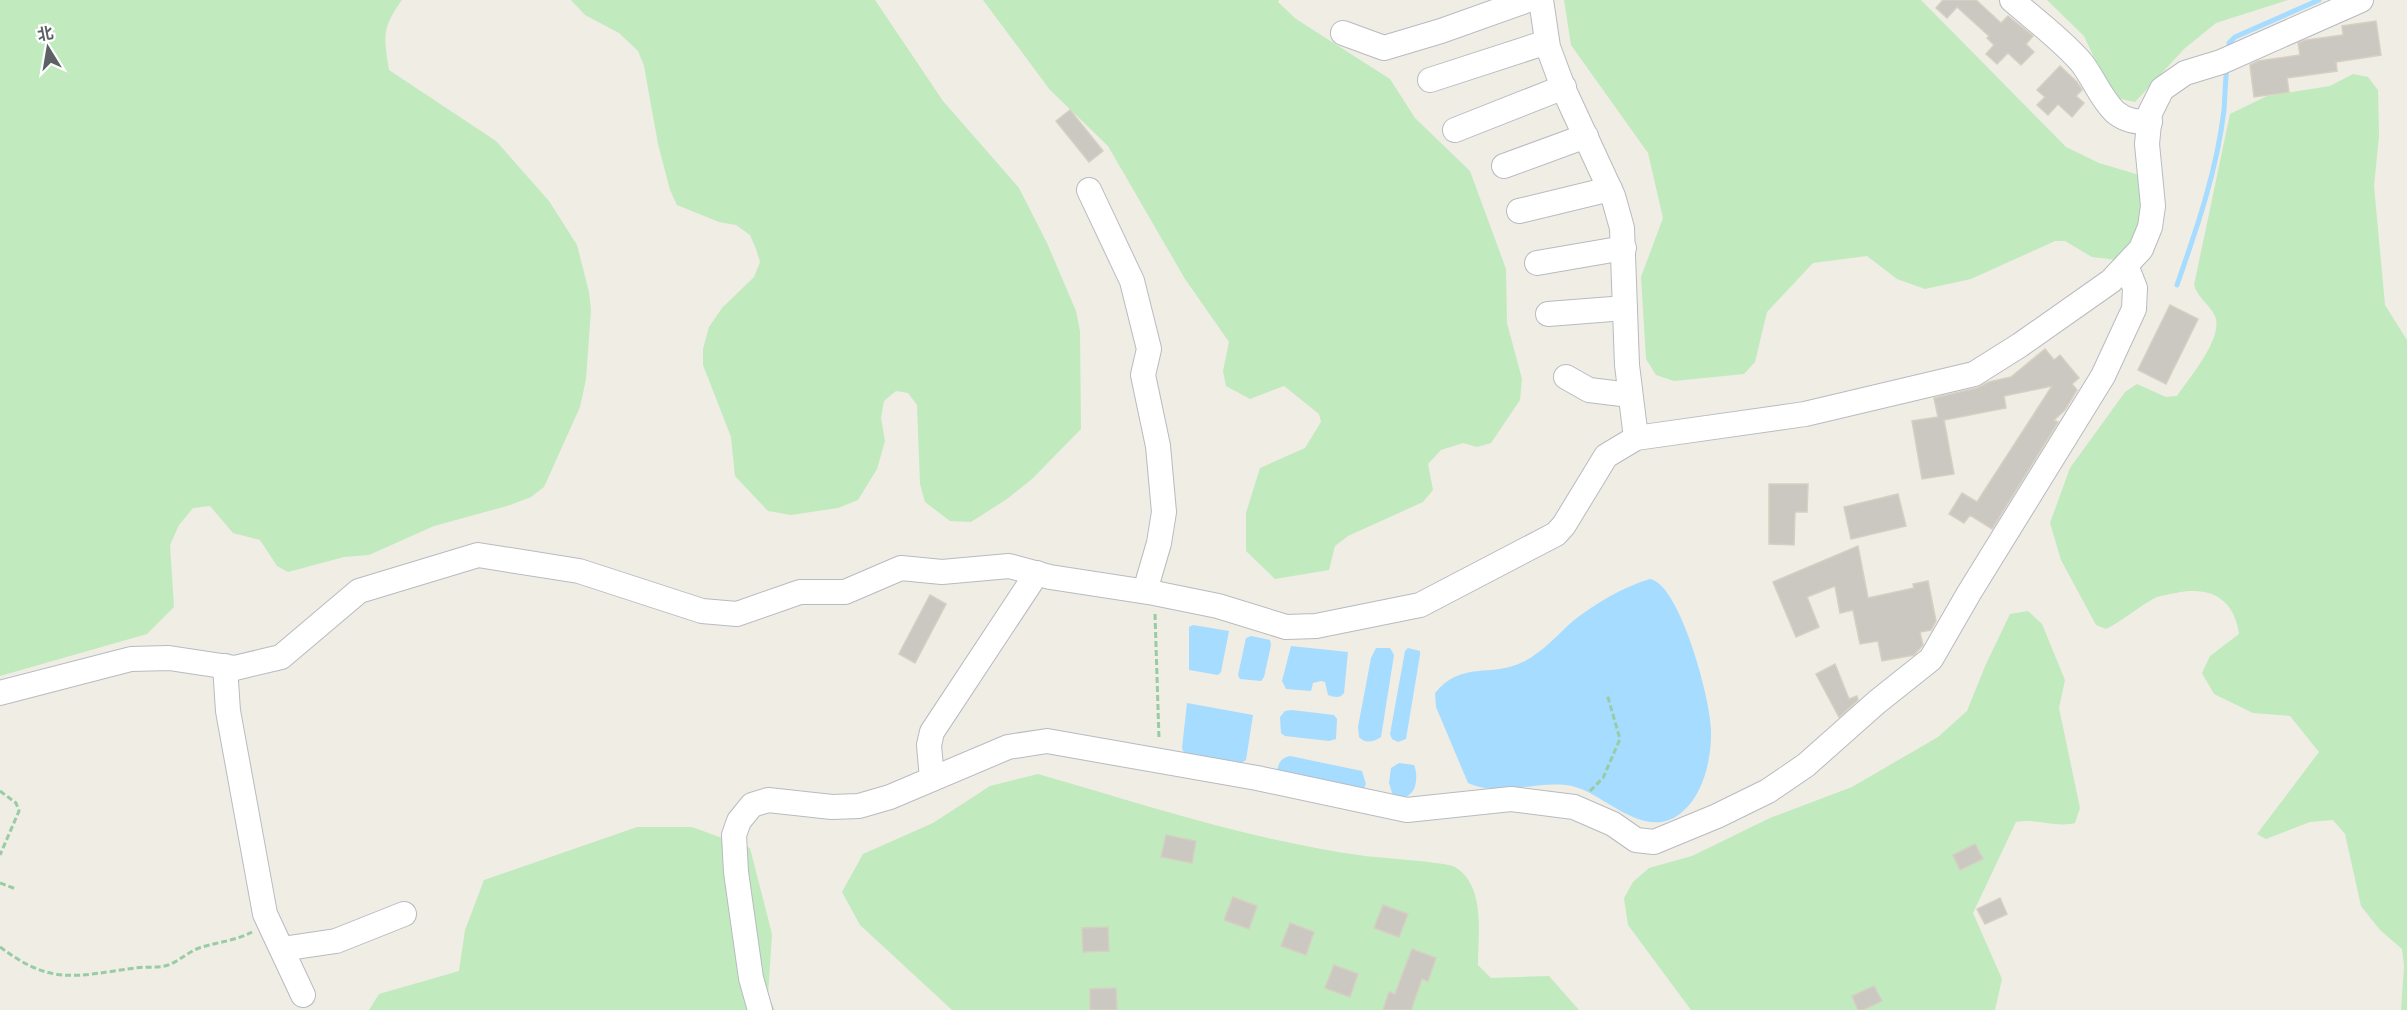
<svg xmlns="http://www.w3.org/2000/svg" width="2407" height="1010" font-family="Cabin,'Noto Sans SC',sans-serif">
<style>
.green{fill:#c1eabf}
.water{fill:#a6dcff}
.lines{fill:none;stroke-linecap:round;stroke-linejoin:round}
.stream{stroke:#a6dcff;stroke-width:5}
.building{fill:#cbc8c1;stroke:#d6cfc2;stroke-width:1.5}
.minor-casing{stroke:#b7bbc0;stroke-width:26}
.path{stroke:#97cca4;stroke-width:3;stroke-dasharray:6 3;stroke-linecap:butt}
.minor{stroke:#fff;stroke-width:24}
</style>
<rect width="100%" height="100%" fill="#f0ede4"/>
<g class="green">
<path d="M 0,0 L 402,0 C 381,29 384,36 389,70 L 496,141 L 549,201 L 577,245 L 589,292 L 591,310 L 586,379 L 580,407 L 544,487 L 531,497 L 507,506 L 434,526 L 369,555 L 344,557 L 288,572 L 277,566 L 260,540 L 233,533 L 210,506 L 193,508 L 179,525 L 170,545 L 174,607 L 147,634 L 0,676 Z"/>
<polygon points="571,0 875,0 943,101 1019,188 1047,243 1076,311 1080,331 1081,429 1032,479 1007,499 971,522 950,521 925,502 920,484 917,405 908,393 896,391 884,401 881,418 885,441 877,469 858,500 838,508 791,515 768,511 735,476 731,437 703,365 703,349 709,327 722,308 754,277 760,262 756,249 750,235 736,225 719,222 677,205 670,190 658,144 644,66 638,51 619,33 585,15"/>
<polygon points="983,0 1279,0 1278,2 1296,19 1390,79 1415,118 1470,171 1506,269 1507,323 1522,379 1520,400 1491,443 1477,447 1463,443 1441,450 1428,464 1433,490 1423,502 1348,536 1335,546 1329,570 1275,579 1246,551 1246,513 1260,468 1305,448 1321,422 1319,414 1284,386 1250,399 1226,386 1223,371 1229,342 1185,279 1108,146 1050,90"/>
<polygon points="1564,0 1921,0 2066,147 2099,163 2136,174 2145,187 2148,228 2117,260 2092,257 2065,241 2055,241 1971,279 1925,289 1897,279 1867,256 1813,263 1767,312 1755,362 1744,374 1674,381 1656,375 1646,359 1641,277 1663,218 1648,153 1571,45"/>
<polygon points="2047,0 2288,0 2216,23 2184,49 2135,102 2117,98 2106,83 2084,36"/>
<path d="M 2353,74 L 2368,77 L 2378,90 L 2379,136 L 2374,186 L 2385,305 L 2407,340 L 2407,1010 L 2401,1010 L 2404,966 L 2402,949 L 2380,930 L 2361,906 L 2345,834 L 2333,820 L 2310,822 L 2266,839 L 2257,834 L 2319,752 L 2290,716 L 2253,713 L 2214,694 L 2202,673 L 2210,656 L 2239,634 C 2234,598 2210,586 2176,593 C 2170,594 2163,595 2157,597 C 2139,606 2124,620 2106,629 L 2096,625 L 2061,560 L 2050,523 L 2070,468 L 2125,392 L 2137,384 L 2166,397 L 2177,396 C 2189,378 2224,338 2215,316 C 2209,304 2198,298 2194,285 L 2230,114 L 2267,96 L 2330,86 Z"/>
<path d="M 2028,611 L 2042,624 L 2065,680 L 2059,708 L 2080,808 L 2075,823 C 2056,828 2036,818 2016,822 L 1973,913 L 2002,979 L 1995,1010 L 1691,1010 L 1628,925 L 1624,898 L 1633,882 L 1649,868 L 1692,856 L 1770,818 L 1852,787 L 1938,737 L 1967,711 L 1986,664 L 2010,614 Z"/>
<path d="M 1038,774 C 1146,805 1253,841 1365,856 C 1380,858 1447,862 1455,867 C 1486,886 1478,934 1478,965 L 1491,978 L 1549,976 L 1579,1010 L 952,1010 L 860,925 L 842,892 L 863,854 L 933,823 L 990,786 Z"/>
<polygon points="637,827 692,827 750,848 772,934 768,996 775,1010 369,1010 379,994 459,971 465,930 484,880"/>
</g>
<g class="water">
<path d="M 1650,579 C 1680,584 1711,701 1711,730 C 1712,762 1701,807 1669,820 C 1636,832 1602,793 1572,786 C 1539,779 1500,798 1468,783 L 1436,707 L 1435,693 C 1462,660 1491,678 1523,662 C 1543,652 1557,635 1573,621 C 1596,603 1623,587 1650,579 Z"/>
<polygon points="1193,625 1229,631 1221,672 1218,675 1189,670 1189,627"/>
<polygon points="1251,636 1270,640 1271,645 1264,677 1261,681 1240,679 1238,675 1246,638"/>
<path d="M 1291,646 L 1348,652 L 1344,693 C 1339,699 1335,697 1328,695 L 1325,682 L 1321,681 L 1313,683 L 1311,691 L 1286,689 L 1282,681 Z"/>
<path d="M 1376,648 L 1390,648 L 1394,655 L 1381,737 C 1374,742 1365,744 1359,737 L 1358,727 L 1371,658 Z"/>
<polygon points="1408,648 1420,651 1420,655 1406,739 1398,742 1392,739 1390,734 1405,651"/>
<polygon points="1187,703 1253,715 1246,760 1241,763 1184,753 1182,748"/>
<polygon points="1292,710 1334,715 1337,719 1336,739 1329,741 1285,736 1281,733 1280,717 1285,711"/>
<path d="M 1290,756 L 1362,771 L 1366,784 L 1363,790 L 1277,771 C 1279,762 1281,758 1290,756 Z"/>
<path d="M 1399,763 L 1414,765 C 1418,774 1418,794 1404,797 C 1403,797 1394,796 1393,796 L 1389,783 L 1391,768 Z"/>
</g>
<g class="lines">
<g class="stream">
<polyline points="2229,50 2229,43 2235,37 2319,0"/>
<path d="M 2177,285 C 2197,228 2217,170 2224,110 C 2225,96 2225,82 2227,68"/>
</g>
</g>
<g class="building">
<polygon points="1943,0 1976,0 2001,23 2008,16 2033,36 2026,44 2034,52 2021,65 2008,53 1997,64 1986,54 1994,45 1987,38 1989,36 1957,7 1947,18 1936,8"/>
<polygon points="2376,21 2381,55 2336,62 2337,71 2287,78 2289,92 2254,97 2250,65 2258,61 2300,55 2298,43 2306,40 2343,35 2342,26"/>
<polygon points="2060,66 2077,82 2082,90 2076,96 2084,103 2072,117 2058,104 2048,115 2037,105 2045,97 2037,90"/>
<polygon points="1070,110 1103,151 1089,162 1056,121"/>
<polygon points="2170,305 2198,319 2166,384 2138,370"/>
<polygon points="2045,349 2054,360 2060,355 2079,378 2072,384 2077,390 2065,410 2054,420 2058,422 1992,529 1970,515 1964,523 1949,514 1962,493 1977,502 2052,386 2004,396 2006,408 1944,420 1954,474 1922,479 1912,421 1938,417 1934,398 1977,388 1989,382 2011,377"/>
<polygon points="1769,484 1808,484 1807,512 1795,512 1794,545 1769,544"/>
<polygon points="1898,494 1906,526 1851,539 1844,507"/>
<polygon points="1858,546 1868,598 1914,588 1913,584 1928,581 1936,621 1931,630 1920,632 1923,645 1914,655 1882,661 1878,641 1860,644 1853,610 1840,613 1835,586 1807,597 1819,627 1796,637 1773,582"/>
<polygon points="930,595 946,604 915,663 899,654"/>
<polygon points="1835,664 1849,699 1857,696 1858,700 1839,717 1816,674"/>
<polygon points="1166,835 1196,841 1192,863 1161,857"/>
<polygon points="1975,844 1983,859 1960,870 1953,855"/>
<polygon points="1233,897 1257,906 1249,929 1224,920"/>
<polygon points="2000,898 2007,914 1985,924 1977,909"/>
<polygon points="1383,905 1408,914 1399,937 1374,928"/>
<polygon points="1290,923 1314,932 1306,955 1281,946"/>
<polygon points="1108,927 1109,951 1083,952 1082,928"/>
<polygon points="1412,949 1436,958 1428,981 1422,979 1411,1010 1383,1010 1389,992 1395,994"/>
<polygon points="1334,965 1358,974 1350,997 1325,988"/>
<polygon points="1874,986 1882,1001 1863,1010 1858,1010 1852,996"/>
<polygon points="1116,988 1117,1010 1090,1010 1090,989"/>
</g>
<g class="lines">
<defs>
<g id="minor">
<polyline points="1541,0 1548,47 1564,90 1613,196 1622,228 1627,365 1636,438"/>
<path d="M 2012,0 C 2035,20 2061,39 2081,62 C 2093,77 2101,99 2115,112 C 2126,121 2136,122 2150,122"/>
<polyline points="1343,33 1384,48 1441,31 1528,0"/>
<polyline points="1430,80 1547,42"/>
<polyline points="1455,130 1564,87"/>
<polyline points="1504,166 1586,136"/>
<polyline points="1089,190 1132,281 1149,349 1143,375 1158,446 1164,512 1159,543 1145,591"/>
<polyline points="1519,211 1610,189"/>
<polyline points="1537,263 1624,248"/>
<polyline points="1548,314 1625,308"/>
<polyline points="1566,377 1589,390 1630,395"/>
<polyline points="225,666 228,711 265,914 303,995"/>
<polyline points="0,693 131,659 169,658 235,668 281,657 359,591 478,555 579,571 702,611 737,614 800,592 845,592 901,568 942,572 1009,566 1050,577 1154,593 1218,606 1286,627 1316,626 1420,605 1556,534 1564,525 1606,456 1636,438 1805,414 1974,374 2020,345 2111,281 2141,249 2150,227 2153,206 2147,144 2150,113 2162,89 2185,73 2221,62 2361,0"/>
<polyline points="932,779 929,745 932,732 1037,573"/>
<polyline points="282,949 336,941 404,914"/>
<polyline points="760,1010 751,978 736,872 734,835 739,821 752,805 768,800 832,807 859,806 890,797 1008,747 1047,741 1257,778 1407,810 1511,799 1574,807 1613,824 1636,840 1654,842 1717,816 1768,791 1806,765 1877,702 1931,659 1969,593 2103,376 2134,309 2135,288 2126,265"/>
</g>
</defs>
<use href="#minor" class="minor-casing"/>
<g class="path">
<polyline points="1155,614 1159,739"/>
<polyline points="0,791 16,803 19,811 0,855"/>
<polyline points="1590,791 1603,778 1620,739 1607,694"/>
<polyline points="0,883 16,889"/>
<path d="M 0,947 C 52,986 75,976 135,968 C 147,966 160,969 171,964 C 181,959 189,952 199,948 C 217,942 235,941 252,932"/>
</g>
<use href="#minor" class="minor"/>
</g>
<g transform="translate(48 48) rotate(349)" stroke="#ffffff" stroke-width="4.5" paint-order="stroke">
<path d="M0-4.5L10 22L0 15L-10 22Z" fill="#5c6166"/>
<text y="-9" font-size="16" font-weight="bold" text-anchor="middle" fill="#5c6166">北</text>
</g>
</svg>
